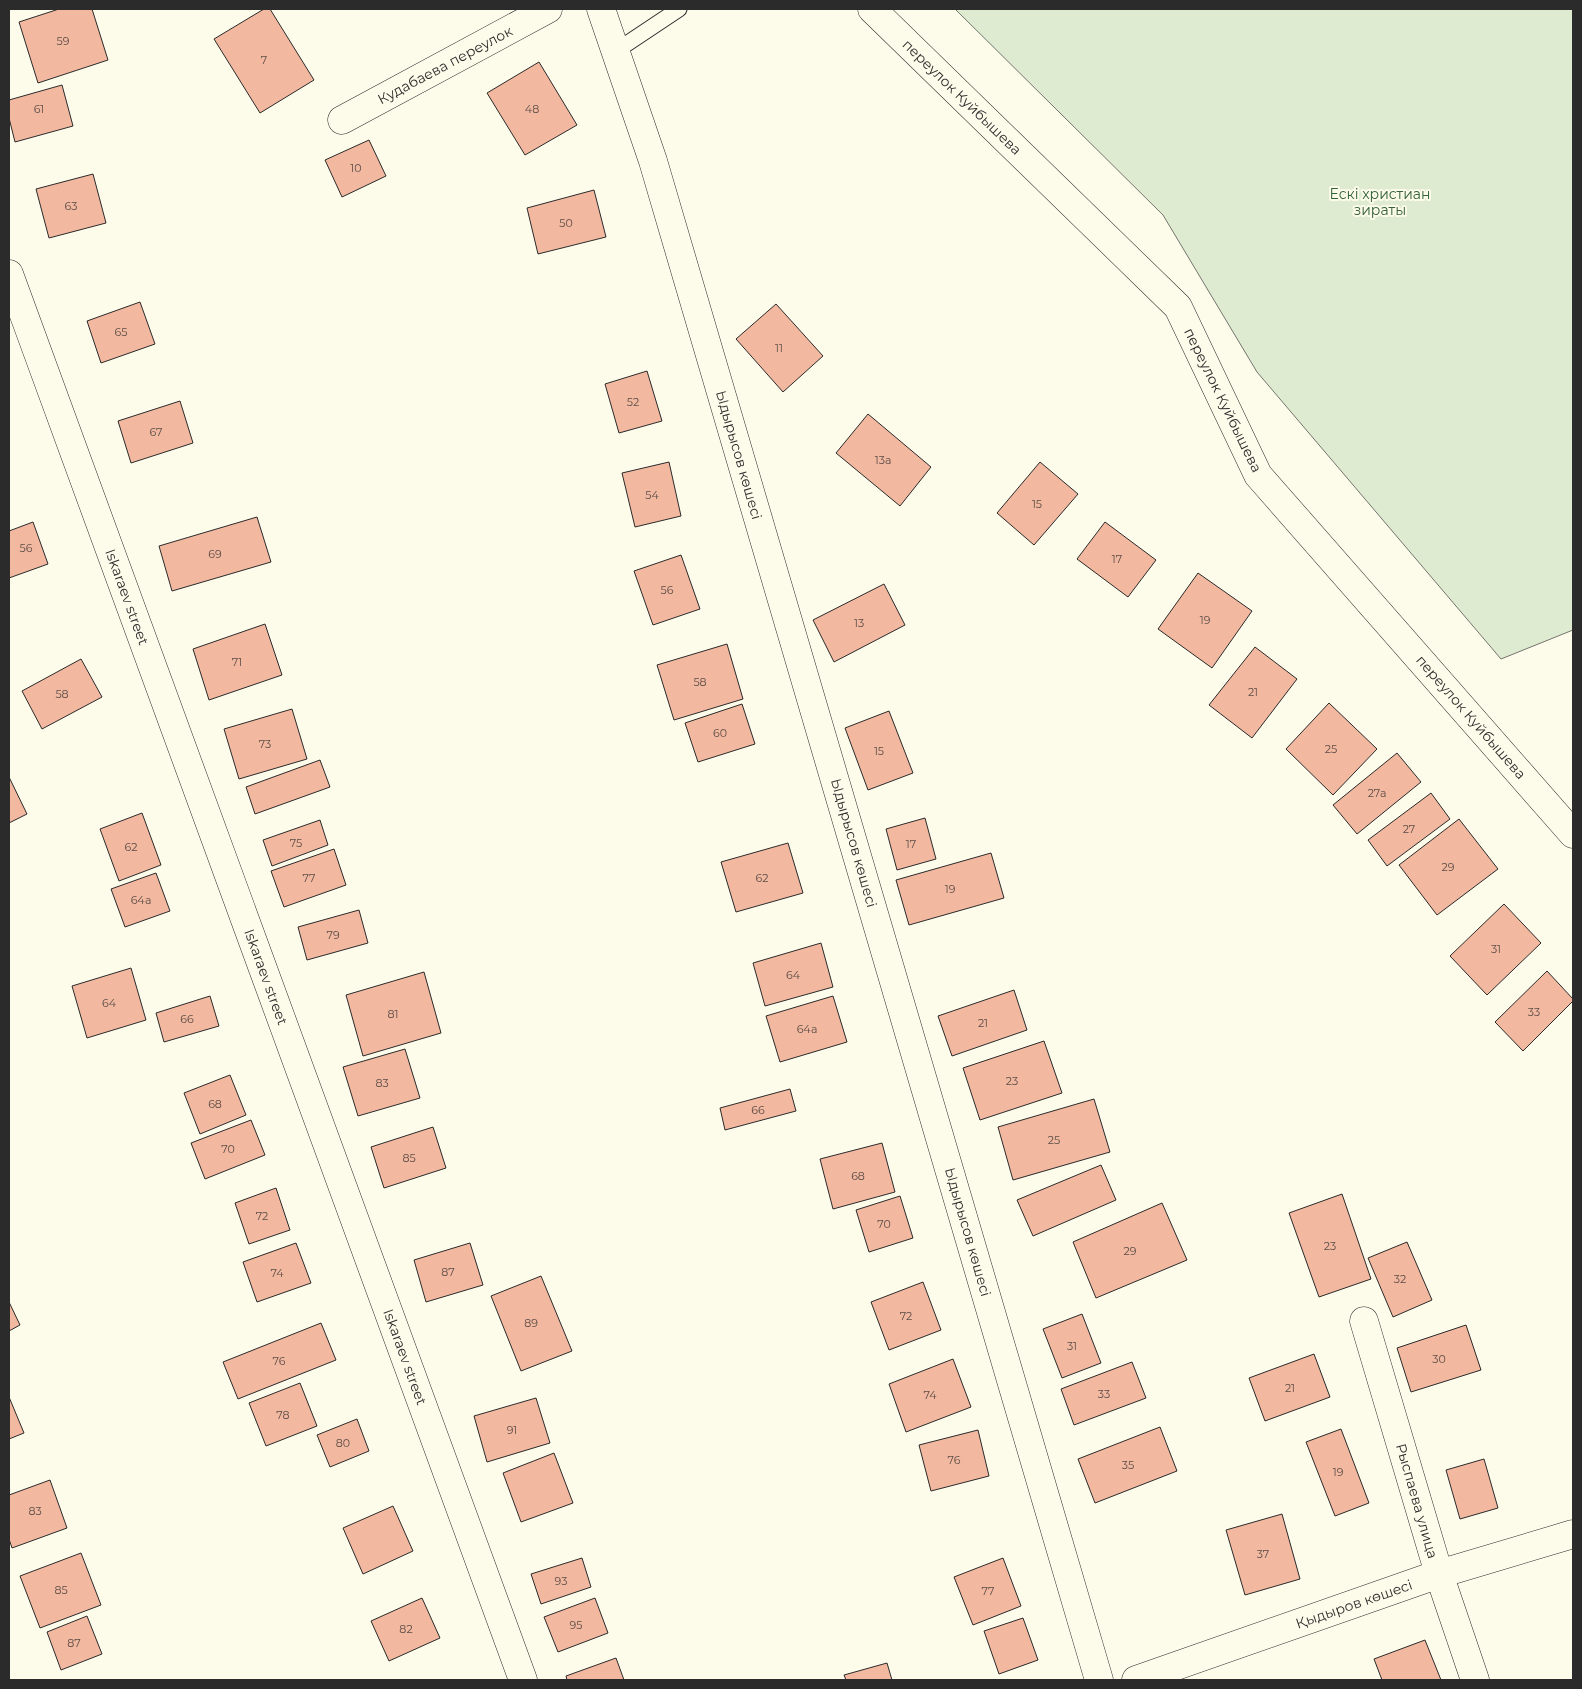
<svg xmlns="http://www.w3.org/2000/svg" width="1582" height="1689" font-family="Montserrat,sans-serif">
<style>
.green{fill:#deebd1;stroke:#74746e}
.building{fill:#f2b8a0;stroke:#2b2b2b}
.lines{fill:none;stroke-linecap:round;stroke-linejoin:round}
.service-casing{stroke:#2b2b2b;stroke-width:17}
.minor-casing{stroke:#2b2b2b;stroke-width:29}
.tertiary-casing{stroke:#2b2b2b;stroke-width:29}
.service{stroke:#fdfbea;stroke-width:15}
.minor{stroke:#fdfbea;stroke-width:28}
.tertiary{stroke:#fdfbea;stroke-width:28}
.labels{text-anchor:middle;stroke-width:4;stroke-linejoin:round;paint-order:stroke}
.number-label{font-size:11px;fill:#5d4e48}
.street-label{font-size:14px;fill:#2b2b2b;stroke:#fdfbea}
.park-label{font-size:14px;fill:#34623c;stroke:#fdfbea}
</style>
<rect width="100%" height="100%" fill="#fdfbea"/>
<polygon class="green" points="955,9 1573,9 1573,630 1501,659 1257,372 1163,215"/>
<g class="building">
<polygon points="59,9 92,9 108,60 38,83 19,22"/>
<polygon points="264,9 270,9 314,80 260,113 214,39"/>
<polygon points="539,62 577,125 525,155 487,93"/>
<polygon points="62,85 73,126 15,142 9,118 9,100"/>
<polygon points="369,140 386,176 342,197 325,160"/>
<polygon points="93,174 106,223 49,238 36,189"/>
<polygon points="594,190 606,237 538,254 527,208"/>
<polygon points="140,302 155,344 101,363 87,321"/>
<polygon points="776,304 823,356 783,392 736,339"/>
<polygon points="647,371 662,421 619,433 605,384"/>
<polygon points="180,401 193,443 131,463 118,421"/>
<polygon points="868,414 931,467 900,506 836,453"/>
<polygon points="669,462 681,516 635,527 622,473"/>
<polygon points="1040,462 1078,494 1034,545 997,513"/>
<polygon points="257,517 271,562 172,591 159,546"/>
<polygon points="33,522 48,564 9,578 9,531"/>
<polygon points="1105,522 1156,560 1128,597 1077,559"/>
<polygon points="681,555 700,609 653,625 634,571"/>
<polygon points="1198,573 1252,611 1212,668 1158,629"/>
<polygon points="884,584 905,625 834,662 813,620"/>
<polygon points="265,624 282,675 209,700 193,649"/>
<polygon points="727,644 743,699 674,720 657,665"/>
<polygon points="1255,647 1297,679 1252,738 1209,705"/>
<polygon points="81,659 102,697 42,729 22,691"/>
<polygon points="1329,703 1377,749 1333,795 1286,749"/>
<polygon points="742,704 755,744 698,762 685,723"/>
<polygon points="292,709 307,759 239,779 224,729"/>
<polygon points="889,711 913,773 868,790 845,728"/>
<polygon points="1397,753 1421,782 1357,834 1333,805"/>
<polygon points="320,760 330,787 255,814 246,787"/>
<polygon points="9,777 27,814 9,823"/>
<polygon points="1431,793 1450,819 1387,866 1368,840"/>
<polygon points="142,813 161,865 119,881 100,829"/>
<polygon points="925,818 936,859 897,870 886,829"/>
<polygon points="1459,819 1498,869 1437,915 1399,865"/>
<polygon points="320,820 328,845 272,866 263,840"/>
<polygon points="788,843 803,893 736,912 721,862"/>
<polygon points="334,849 346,885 284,907 271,871"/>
<polygon points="991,853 1004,898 909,925 896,880"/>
<polygon points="156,873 170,911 125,927 111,889"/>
<polygon points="1504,904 1541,943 1487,995 1450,956"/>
<polygon points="359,910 368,943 307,960 298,927"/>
<polygon points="821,943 833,987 765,1006 753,963"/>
<polygon points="131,968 146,1020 87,1038 72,986"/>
<polygon points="1547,971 1573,999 1573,1001 1523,1051 1495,1022"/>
<polygon points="424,972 441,1033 363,1056 346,995"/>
<polygon points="1014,990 1027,1030 952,1056 938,1016"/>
<polygon points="210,996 219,1026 164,1042 156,1013"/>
<polygon points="833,996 847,1042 780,1062 766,1016"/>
<polygon points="1044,1041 1062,1093 980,1120 963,1068"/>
<polygon points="405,1049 420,1098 358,1116 343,1067"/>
<polygon points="230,1075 246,1115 200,1134 184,1093"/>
<polygon points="790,1089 796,1111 725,1130 720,1108"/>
<polygon points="1094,1099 1110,1152 1013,1180 998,1127"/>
<polygon points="251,1120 265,1155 205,1179 191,1143"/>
<polygon points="433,1127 446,1168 384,1188 371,1147"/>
<polygon points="882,1143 895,1192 833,1209 820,1159"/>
<polygon points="1101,1165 1116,1200 1033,1236 1017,1200"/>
<polygon points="276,1188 290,1230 249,1244 235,1203"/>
<polygon points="1342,1194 1371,1279 1319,1297 1289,1213"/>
<polygon points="900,1196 913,1238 869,1252 856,1210"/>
<polygon points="1162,1203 1187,1260 1096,1298 1073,1242"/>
<polygon points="1407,1242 1432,1300 1393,1317 1368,1258"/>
<polygon points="296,1243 311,1283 257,1302 243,1262"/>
<polygon points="470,1243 483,1285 426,1302 414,1260"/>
<polygon points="541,1276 572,1351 521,1371 491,1296"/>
<polygon points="923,1282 941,1330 889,1350 871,1302"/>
<polygon points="9,1302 20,1325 9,1331"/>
<polygon points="1082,1314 1101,1363 1062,1378 1043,1329"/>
<polygon points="321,1323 336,1360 238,1399 223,1362"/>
<polygon points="1466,1325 1481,1370 1411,1392 1397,1348"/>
<polygon points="1314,1354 1330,1397 1265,1421 1249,1378"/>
<polygon points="953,1359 971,1407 906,1432 889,1384"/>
<polygon points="1132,1362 1146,1398 1074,1425 1061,1389"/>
<polygon points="300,1383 317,1426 266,1446 249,1403"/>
<polygon points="9,1397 24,1433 9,1439"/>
<polygon points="536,1398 550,1443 487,1462 474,1416"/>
<polygon points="357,1419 369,1451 330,1467 317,1435"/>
<polygon points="1160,1427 1177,1471 1095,1503 1078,1459"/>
<polygon points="1341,1429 1369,1503 1335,1516 1306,1442"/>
<polygon points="978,1430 989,1476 931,1491 919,1445"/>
<polygon points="554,1453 573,1503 521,1522 503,1473"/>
<polygon points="1484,1459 1498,1508 1460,1519 1446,1470"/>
<polygon points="50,1480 67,1528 12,1548 9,1539 9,1495"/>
<polygon points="393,1506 413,1551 363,1574 343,1528"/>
<polygon points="1282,1514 1300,1579 1245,1595 1226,1530"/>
<polygon points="81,1553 101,1605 40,1628 20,1576"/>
<polygon points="582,1558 591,1587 541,1604 531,1574"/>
<polygon points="1003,1558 1021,1606 973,1625 954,1577"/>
<polygon points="422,1598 440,1638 389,1661 371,1621"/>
<polygon points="595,1598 608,1633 558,1652 544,1617"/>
<polygon points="87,1616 102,1654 61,1670 47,1632"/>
<polygon points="1023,1618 1038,1660 999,1674 984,1631"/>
<polygon points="1425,1640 1441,1680 1382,1680 1374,1659"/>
<polygon points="616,1658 624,1680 567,1680 566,1676"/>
<polygon points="887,1663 892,1680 846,1680 844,1675"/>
</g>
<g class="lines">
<defs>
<polyline id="service" points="616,51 679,9"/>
<g id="minor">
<polyline points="872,9 1178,307 1258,475 1573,834"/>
<polyline points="342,120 548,9"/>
<polyline points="9,274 523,1680"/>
<polyline points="1364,1321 1439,1574 1475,1680"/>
</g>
<g id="tertiary">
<polyline points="601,9 653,161 1099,1680"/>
<polyline points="1136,1680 1439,1574 1573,1534"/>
</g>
</defs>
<use href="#service" class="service-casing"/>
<use href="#minor" class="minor-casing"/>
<use href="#tertiary" class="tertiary-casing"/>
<use href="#service" class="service"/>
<use href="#minor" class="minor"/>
<use href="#tertiary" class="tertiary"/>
</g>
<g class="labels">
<g class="number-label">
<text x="63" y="45">59</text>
<text x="264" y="64">7</text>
<text x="39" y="113">61</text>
<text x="532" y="113">48</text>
<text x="356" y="172">10</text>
<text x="71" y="210">63</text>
<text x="566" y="227">50</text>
<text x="121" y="336">65</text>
<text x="779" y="352">11</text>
<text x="633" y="406">52</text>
<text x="156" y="436">67</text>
<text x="883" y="464">13а</text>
<text x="652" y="499">54</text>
<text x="1037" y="508">15</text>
<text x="26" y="552">56</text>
<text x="215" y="558">69</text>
<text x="1117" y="563">17</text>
<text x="667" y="594">56</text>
<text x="1205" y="624">19</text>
<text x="859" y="627">13</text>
<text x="237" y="666">71</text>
<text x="700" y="686">58</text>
<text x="1253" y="696">21</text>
<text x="62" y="698">58</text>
<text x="720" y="737">60</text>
<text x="265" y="748">73</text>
<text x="1331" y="753">25</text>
<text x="879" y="755">15</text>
<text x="1377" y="797">27а</text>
<text x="1409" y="833">27</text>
<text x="296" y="847">75</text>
<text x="911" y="848">17</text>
<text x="131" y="851">62</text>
<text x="1448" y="871">29</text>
<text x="309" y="882">77</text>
<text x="762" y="882">62</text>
<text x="950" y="893">19</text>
<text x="141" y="904">64а</text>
<text x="333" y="939">79</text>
<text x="1496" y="953">31</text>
<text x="793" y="979">64</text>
<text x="109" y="1007">64</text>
<text x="1534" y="1016">33</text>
<text x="393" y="1018">81</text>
<text x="187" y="1023">66</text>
<text x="983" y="1027">21</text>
<text x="807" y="1033">64а</text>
<text x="1012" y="1085">23</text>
<text x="382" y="1087">83</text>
<text x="215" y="1108">68</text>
<text x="758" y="1114">66</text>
<text x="1054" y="1144">25</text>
<text x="228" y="1153">70</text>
<text x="409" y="1162">85</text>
<text x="858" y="1180">68</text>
<text x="262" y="1220">72</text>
<text x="884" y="1228">70</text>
<text x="1330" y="1250">23</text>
<text x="1130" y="1255">29</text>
<text x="448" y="1276">87</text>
<text x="277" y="1277">74</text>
<text x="1400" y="1283">32</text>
<text x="906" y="1320">72</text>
<text x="531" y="1327">89</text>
<text x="1072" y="1350">31</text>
<text x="1439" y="1363">30</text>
<text x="279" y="1365">76</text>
<text x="1290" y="1392">21</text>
<text x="1104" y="1398">33</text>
<text x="930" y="1399">74</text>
<text x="283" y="1419">78</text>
<text x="512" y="1434">91</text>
<text x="343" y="1447">80</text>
<text x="954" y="1464">76</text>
<text x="1128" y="1469">35</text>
<text x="1338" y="1476">19</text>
<text x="35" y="1515">83</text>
<text x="1263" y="1558">37</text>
<text x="561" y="1585">93</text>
<text x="61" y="1594">85</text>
<text x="988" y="1595">77</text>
<text x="576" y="1629">95</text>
<text x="406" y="1633">82</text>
<text x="74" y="1647">87</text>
</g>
<g class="street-label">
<text transform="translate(445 65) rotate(-28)" y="5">Кудабаева переулок</text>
<text transform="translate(962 97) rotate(44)" y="5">переулок Куйбышева</text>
<text transform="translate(1223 400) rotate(64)" y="5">переулок Куйбышева</text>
<text transform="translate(739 455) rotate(74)" y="5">Ыдырысов көшесі</text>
<text transform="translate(127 597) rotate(70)" y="5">Iskaraev street</text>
<text transform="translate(1471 717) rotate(49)" y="5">переулок Куйбышева</text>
<text transform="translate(854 843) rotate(74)" y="5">Ыдырысов көшесі</text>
<text transform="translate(266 977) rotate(70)" y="5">Iskaraev street</text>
<text transform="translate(968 1232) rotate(74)" y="5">Ыдырысов көшесі</text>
<text transform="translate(405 1357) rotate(70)" y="5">Iskaraev street</text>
<text transform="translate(1417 1501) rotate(74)" y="5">Рыспаева улица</text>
<text transform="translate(1354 1604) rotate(-19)" y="5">Қыдыров көшесі</text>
</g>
<g class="park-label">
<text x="1380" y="199">Ескі христиан<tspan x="1380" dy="16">зираты</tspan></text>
</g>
</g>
<rect width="1582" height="1689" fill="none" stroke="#2b2b2b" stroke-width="20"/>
</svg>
